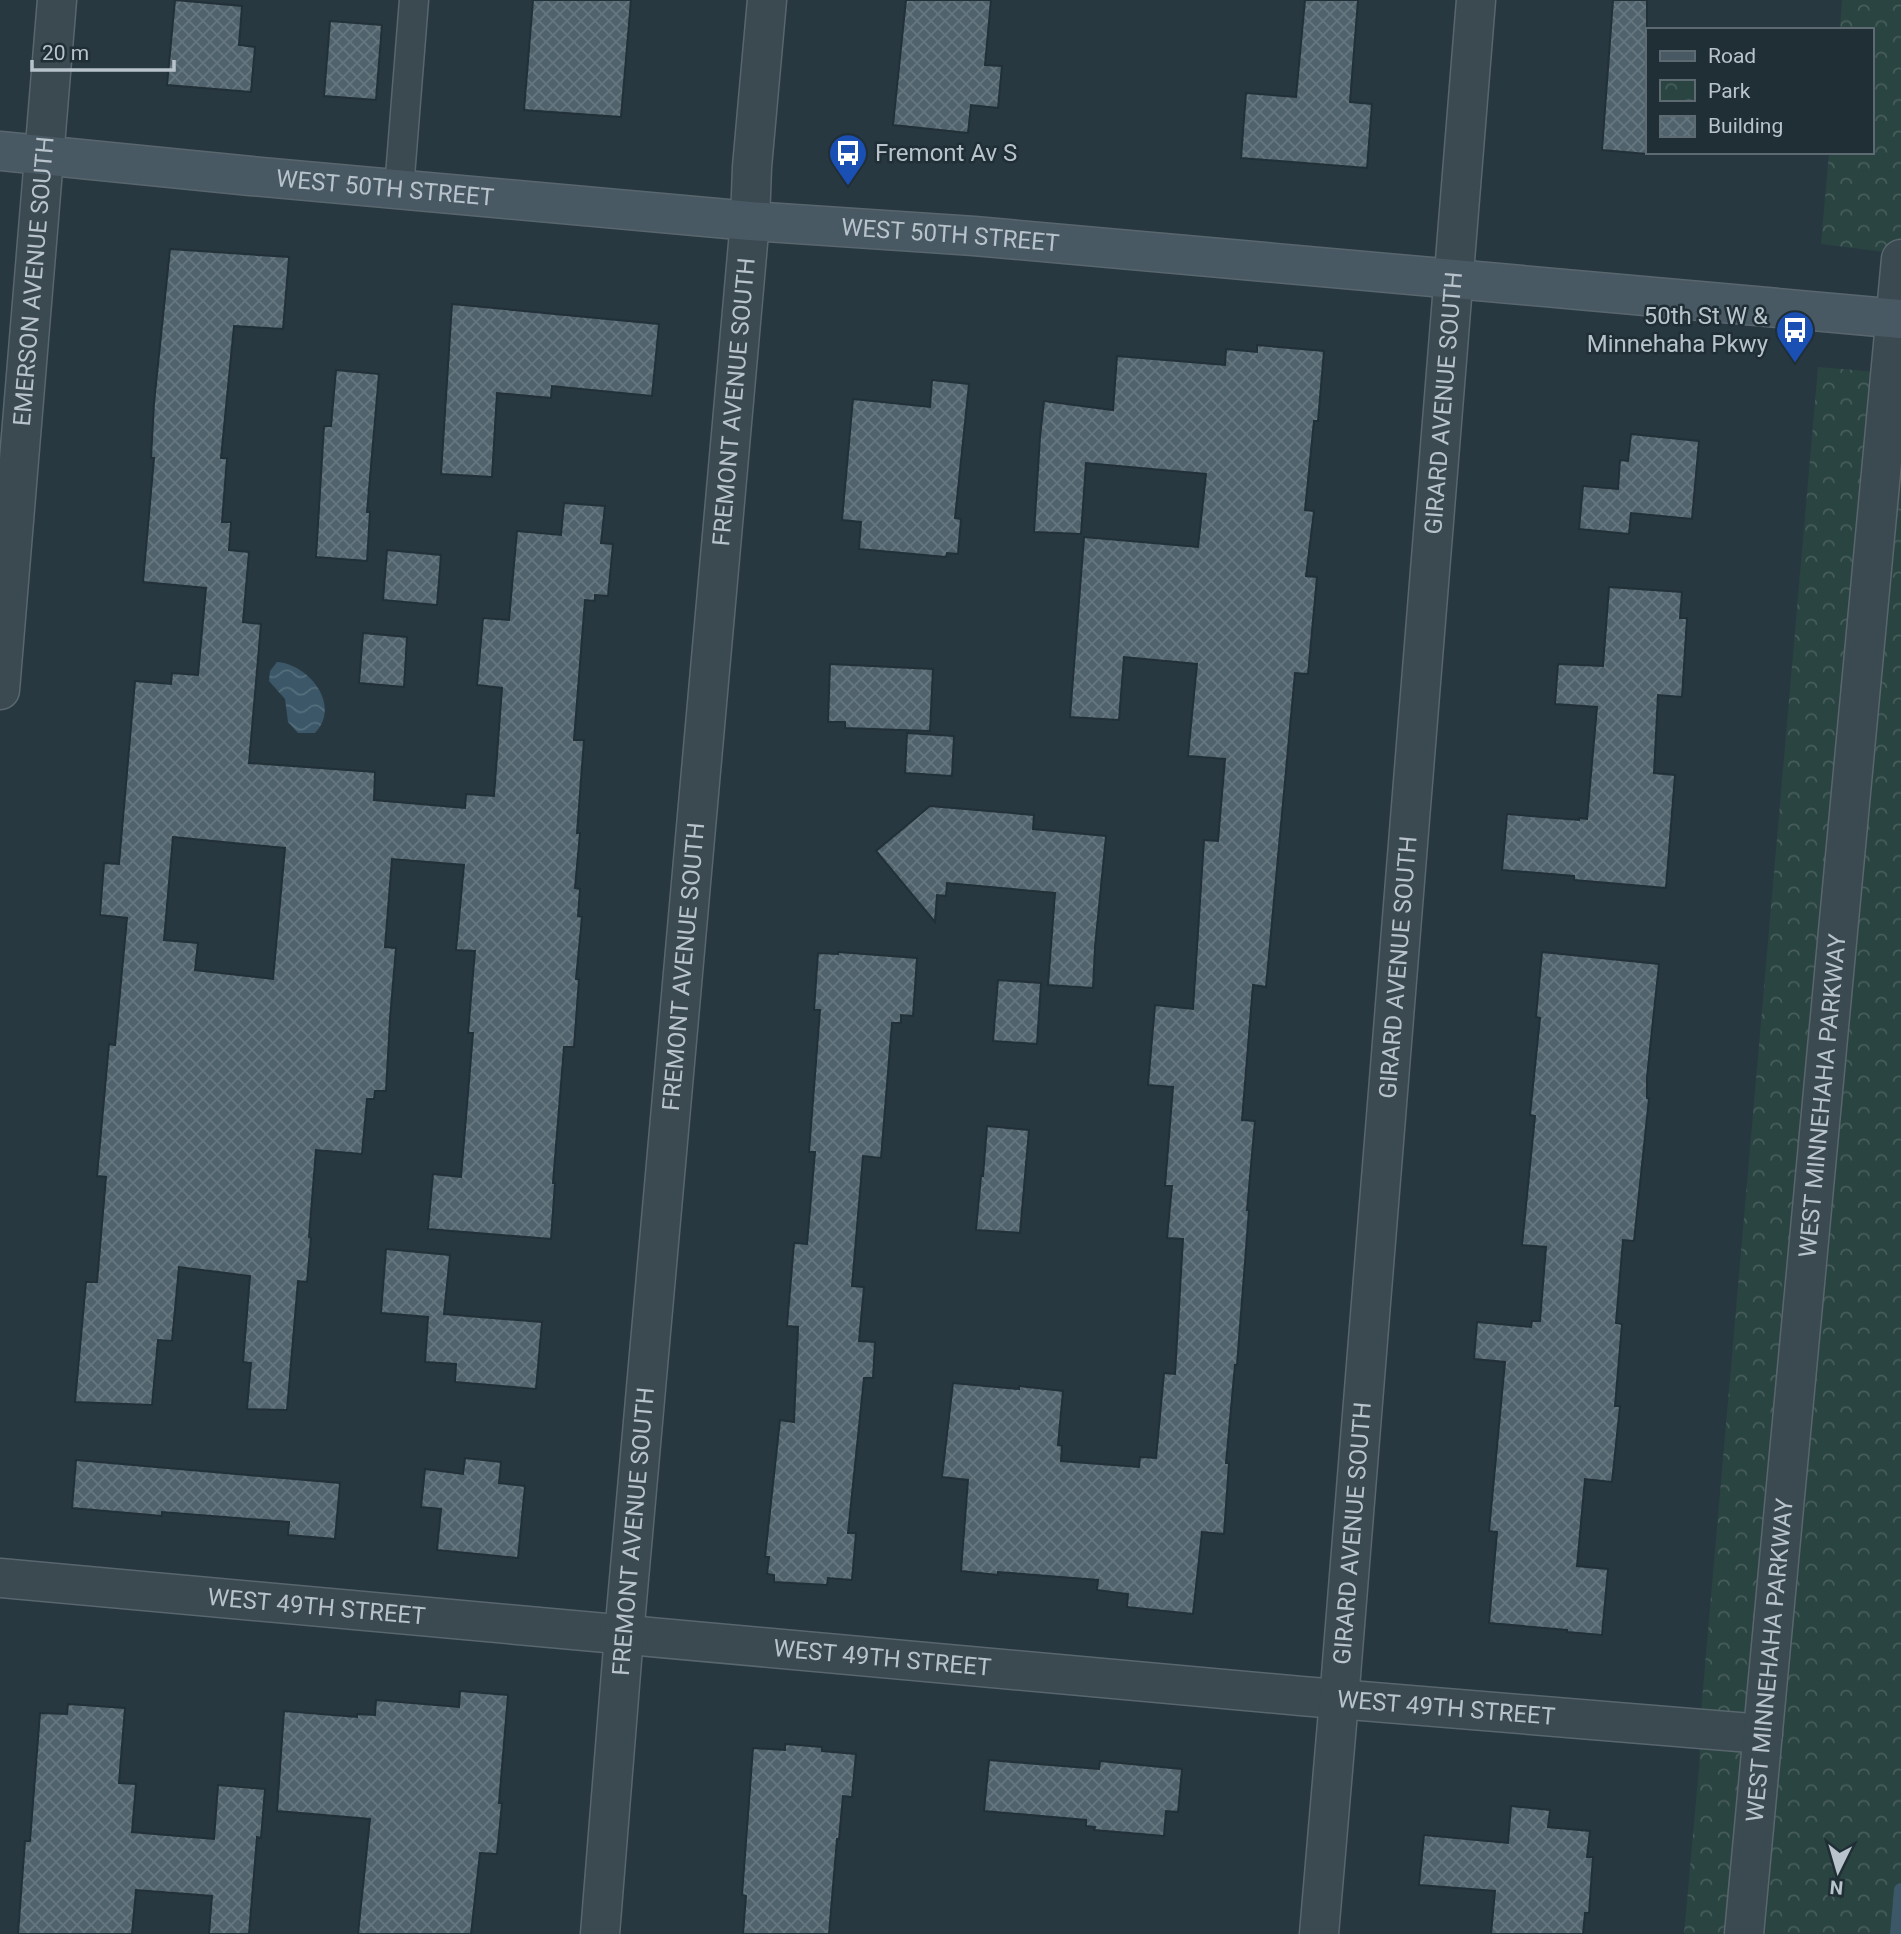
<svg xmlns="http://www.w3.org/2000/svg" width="1901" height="1934" font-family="Roboto,sans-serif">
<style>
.park{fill:url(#park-crowns)}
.water{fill:url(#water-waves)}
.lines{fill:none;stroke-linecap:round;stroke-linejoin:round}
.stream{stroke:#3b5768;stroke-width:14}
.building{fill:url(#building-cross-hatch);stroke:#223038;stroke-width:2;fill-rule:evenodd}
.service-casing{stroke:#59666e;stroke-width:31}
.minor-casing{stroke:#59666e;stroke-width:41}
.tertiary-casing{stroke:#59666e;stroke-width:41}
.secondary-casing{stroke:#59666e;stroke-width:41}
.service{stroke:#3b4951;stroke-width:28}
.minor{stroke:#3b4951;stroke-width:38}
.tertiary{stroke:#3b4951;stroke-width:38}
.secondary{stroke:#495964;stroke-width:38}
.labels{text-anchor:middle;stroke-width:5;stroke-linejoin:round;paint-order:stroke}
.poi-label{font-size:24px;fill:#b8c3cb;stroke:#202e36;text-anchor:start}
.street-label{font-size:24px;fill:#b8c3cb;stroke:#202e36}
</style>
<defs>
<pattern id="park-crowns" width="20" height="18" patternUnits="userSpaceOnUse" patternTransform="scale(1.75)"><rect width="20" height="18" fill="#2a4441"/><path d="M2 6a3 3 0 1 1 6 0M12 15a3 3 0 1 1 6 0" fill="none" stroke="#475d5b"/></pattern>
<pattern id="water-waves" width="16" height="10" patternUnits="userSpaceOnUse" patternTransform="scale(1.75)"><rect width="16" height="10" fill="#3b5768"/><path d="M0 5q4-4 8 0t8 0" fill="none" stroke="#556e7c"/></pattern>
<pattern id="building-cross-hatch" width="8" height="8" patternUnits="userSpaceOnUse" patternTransform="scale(1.75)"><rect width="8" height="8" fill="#50626c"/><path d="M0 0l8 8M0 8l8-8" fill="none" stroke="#677780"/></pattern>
</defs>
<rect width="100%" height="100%" fill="#273841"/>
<g class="park">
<polygon points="1842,0 1901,0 1901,254 1821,244 1829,152 1871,152 1871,30 1840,30"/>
<polygon points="1818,367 1901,374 1901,1934 1684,1934 1699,1768 1702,1700"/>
</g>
<path class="water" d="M 277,662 C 309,664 342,706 315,733 L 298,733 L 288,722 L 285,699 L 269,681 L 270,671 Z"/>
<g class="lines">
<polyline class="stream" points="1897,1934 1901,1890"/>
</g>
<g class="building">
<polygon points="175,0 242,6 239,45 255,47 251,92 167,85"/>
<polygon points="533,0 631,0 621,117 524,110"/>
<polygon points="906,0 991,0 985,65 1002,66 998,108 971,105 968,133 893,125"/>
<polygon points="1305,0 1358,0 1350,102 1372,104 1367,168 1241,158 1246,93 1296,97"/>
<polygon points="1613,0 1647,0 1647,154 1602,150"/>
<polygon points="330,21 382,25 376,100 324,96"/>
<path d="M 170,249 L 289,257 L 283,329 L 234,326 L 221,458 L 227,458 L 222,522 L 231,522 L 229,550 L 249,552 L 243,622 L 261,624 L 249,763 L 375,772 L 374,800 L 465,808 L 466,794 L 494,796 L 502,688 L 477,685 L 483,618 L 509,620 L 517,531 L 561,535 L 564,503 L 605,506 L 601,543 L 613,544 L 608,596 L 595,595 L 595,601 L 585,600 L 574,740 L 584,740 L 577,833 L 580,833 L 575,888 L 580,889 L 578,916 L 582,917 L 576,979 L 579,979 L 574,1047 L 564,1047 L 553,1183 L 555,1183 L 551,1239 L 428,1229 L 433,1174 L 461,1177 L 473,1033 L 468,1033 L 475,951 L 456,950 L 464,865 L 392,859 L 385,947 L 396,948 L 390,1019 L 386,1091 L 375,1091 L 374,1099 L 367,1099 L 362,1154 L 316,1150 L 309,1237 L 311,1238 L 307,1282 L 298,1281 L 287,1410 L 247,1409 L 251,1363 L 243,1362 L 250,1276 L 179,1267 L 172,1341 L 158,1340 L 152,1405 L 75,1402 L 86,1282 L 97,1282 L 106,1177 L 97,1176 L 109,1044 L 115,1045 L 127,918 L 100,915 L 104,863 L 119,864 L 135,681 L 171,684 L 172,673 L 198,675 L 206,588 L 143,582 L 154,458 L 151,458 L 154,403 ZM 173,837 L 285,848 L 273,979 L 195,970 L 198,943 L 164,940 Z"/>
<polygon points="452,304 659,324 652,396 552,386 551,398 497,393 492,477 441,474"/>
<polygon points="1257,345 1324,351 1318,421 1314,421 1305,510 1314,511 1306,576 1317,577 1308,674 1295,673 1266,987 1253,985 1242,1120 1255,1121 1247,1210 1249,1210 1237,1365 1235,1365 1226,1463 1229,1463 1224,1534 1202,1532 1193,1614 1127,1607 1128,1594 1097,1590 1098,1580 998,1572 998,1575 961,1571 968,1480 942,1477 953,1383 1019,1389 1019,1386 1063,1391 1058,1445 1062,1446 1061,1461 1139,1467 1140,1457 1156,1458 1164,1373 1175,1374 1183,1239 1167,1238 1172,1186 1165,1186 1173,1087 1148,1085 1155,1005 1193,1009 1204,840 1218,841 1225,759 1188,756 1197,664 1124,657 1119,720 1070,717 1084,537 1198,547 1206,474 1086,463 1081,534 1034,532 1040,437 1044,401 1113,410 1117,356 1225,365 1226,349 1257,352"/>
<polygon points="336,370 379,374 367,512 370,512 367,561 316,557 324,426 331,426"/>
<polygon points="932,380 969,384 955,518 961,519 958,554 947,553 946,557 859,549 861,522 842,520 853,399 930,407"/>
<polygon points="1631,434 1699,441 1692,519 1631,513 1629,534 1579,529 1583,486 1618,489 1620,460 1628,461"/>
<polygon points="387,550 441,555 437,605 383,600"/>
<polygon points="1609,587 1682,592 1680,618 1687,618 1682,697 1658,695 1654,773 1675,775 1666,888 1574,880 1574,876 1502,870 1507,814 1579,820 1579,818 1587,819 1597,707 1555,704 1558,664 1603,666"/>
<polygon points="363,633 407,637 404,687 359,683"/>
<polygon points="830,664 933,669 930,731 845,728 845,722 828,722"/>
<polygon points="907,733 954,736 952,776 905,773"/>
<polygon points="930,806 1034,815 1033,829 1106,836 1095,947 1093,988 1048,985 1055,893 947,883 946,896 937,895 935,922 876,851"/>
<polygon points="838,952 917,958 913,1016 901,1015 901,1023 892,1023 881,1158 863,1156 852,1286 864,1287 859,1341 875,1342 873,1378 864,1378 848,1533 856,1533 852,1580 828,1578 827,1585 774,1582 774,1575 767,1574 769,1557 765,1557 780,1420 794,1422 798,1327 787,1326 794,1243 807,1244 815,1152 809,1152 820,1010 814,1010 818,953 838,954"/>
<polygon points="1542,952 1659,964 1647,1077 1647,1098 1649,1098 1634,1241 1623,1240 1616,1323 1622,1324 1615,1406 1620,1406 1612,1482 1585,1479 1577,1566 1608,1569 1602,1635 1567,1632 1567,1630 1489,1623 1497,1532 1489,1531 1505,1362 1474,1359 1477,1322 1531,1327 1532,1321 1540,1321 1546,1247 1522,1245 1535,1116 1530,1115 1540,1018 1536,1017"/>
<polygon points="998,980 1041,983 1037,1044 993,1041"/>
<polygon points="987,1126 1029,1130 1020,1233 976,1230 981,1176 983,1176"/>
<polygon points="386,1249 450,1255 444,1314 542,1322 536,1389 455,1382 456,1364 425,1362 428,1317 381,1313"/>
<polygon points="465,1458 501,1462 499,1483 525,1486 518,1558 437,1550 441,1509 421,1507 425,1469 463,1474"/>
<polygon points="76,1460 340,1483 335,1539 288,1535 289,1522 162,1512 162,1516 72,1508"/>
<polygon points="460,1691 508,1695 499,1803 502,1803 497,1854 480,1853 471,1934 358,1934 370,1819 277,1811 284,1711 357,1717 357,1714 375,1715 376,1700 459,1707"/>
<polygon points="68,1704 125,1708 119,1783 136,1784 132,1832 214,1839 218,1785 265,1789 261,1838 257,1837 249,1934 209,1934 212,1896 136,1890 132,1934 18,1934 25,1841 30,1841 40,1713 67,1714"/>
<polygon points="785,1744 822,1747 822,1751 856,1754 852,1797 843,1796 839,1839 837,1839 829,1934 743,1934 746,1896 742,1895 753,1748 785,1750"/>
<polygon points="989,1760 1099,1769 1100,1761 1182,1769 1178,1812 1166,1811 1164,1836 1094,1830 1095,1827 1086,1826 1086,1820 984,1811"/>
<polygon points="1511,1806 1550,1810 1548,1827 1590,1831 1587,1857 1593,1857 1589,1913 1585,1913 1583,1934 1491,1934 1495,1891 1419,1885 1424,1835 1508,1843"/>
</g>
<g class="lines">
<defs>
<polyline id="service" points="399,189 414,0"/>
<g id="minor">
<path id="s1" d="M 0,690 L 57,0"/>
<path id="s2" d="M 0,1578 L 1301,1696 L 1763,1734"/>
<path id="s3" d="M 600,1934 L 624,1635 L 750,221 L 752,167 L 767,0"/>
<path id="s4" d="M 1319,1934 L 1339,1700 L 1476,0"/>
</g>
<g id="tertiary">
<path id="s5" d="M 1744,1934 L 1901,259"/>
</g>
<g id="secondary">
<path id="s6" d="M 0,151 L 251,176 L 750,221 L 974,236 L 1901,319"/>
</g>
</defs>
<use href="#service" class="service-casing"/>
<use href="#minor" class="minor-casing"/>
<use href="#tertiary" class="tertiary-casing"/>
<use href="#secondary" class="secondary-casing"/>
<use href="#service" class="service"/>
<use href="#minor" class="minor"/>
<use href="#tertiary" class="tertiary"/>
<use href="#secondary" class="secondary"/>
</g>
<defs>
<symbol id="bus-pin" viewBox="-11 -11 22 30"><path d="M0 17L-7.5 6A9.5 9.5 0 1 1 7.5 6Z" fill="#1a4fb4" stroke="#202e36"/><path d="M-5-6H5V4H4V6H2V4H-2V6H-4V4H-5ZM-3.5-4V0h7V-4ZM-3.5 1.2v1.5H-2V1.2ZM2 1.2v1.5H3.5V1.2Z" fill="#fff"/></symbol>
</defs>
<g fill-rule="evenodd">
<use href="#bus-pin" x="826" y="131" width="44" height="60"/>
<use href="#bus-pin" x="1773" y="308" width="44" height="60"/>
</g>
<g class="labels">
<g class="poi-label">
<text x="875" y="161">Fremont Av S</text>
<text x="1768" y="324" text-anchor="end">50th St W &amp;<tspan x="1768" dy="28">Minnehaha Pkwy</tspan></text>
</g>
<g class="street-label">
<text dy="8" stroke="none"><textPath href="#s6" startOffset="387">WEST 50TH STREET</textPath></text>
<text dy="8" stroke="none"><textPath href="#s6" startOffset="954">WEST 50TH STREET</textPath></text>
<text dy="8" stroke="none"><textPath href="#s1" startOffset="410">EMERSON AVENUE SOUTH</textPath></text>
<text dy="8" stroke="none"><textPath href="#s3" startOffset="1538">FREMONT AVENUE SOUTH</textPath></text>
<text dy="8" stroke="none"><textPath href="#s4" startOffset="1536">GIRARD AVENUE SOUTH</textPath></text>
<text dy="8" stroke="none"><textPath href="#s3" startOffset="971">FREMONT AVENUE SOUTH</textPath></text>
<text dy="8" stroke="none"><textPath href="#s4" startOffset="970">GIRARD AVENUE SOUTH</textPath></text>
<text dy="8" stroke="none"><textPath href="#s5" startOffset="842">WEST MINNEHAHA PARKWAY</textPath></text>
<text dy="8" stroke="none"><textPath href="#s3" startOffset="404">FREMONT AVENUE SOUTH</textPath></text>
<text dy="8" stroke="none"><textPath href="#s4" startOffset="402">GIRARD AVENUE SOUTH</textPath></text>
<text dy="8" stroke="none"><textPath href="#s2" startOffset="318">WEST 49TH STREET</textPath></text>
<text dy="8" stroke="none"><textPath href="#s2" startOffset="886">WEST 49TH STREET</textPath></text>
<text dy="8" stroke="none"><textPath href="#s5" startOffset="275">WEST MINNEHAHA PARKWAY</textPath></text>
<text dy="8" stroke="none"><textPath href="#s2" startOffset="1452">WEST 49TH STREET</textPath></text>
</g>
</g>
<rect x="1646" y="28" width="228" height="126" fill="#202e36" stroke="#5d6a72" stroke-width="2"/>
<rect x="1660" y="51" width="35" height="10" fill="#495964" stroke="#5d6a72" stroke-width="2"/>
<text x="1708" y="63" font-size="21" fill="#b8c3cb">Road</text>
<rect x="1660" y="80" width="35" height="21" fill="url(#park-crowns)" stroke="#5d6a72" stroke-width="2"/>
<text x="1708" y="98" font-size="21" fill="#b8c3cb">Park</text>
<rect x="1660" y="116" width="35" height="21" fill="url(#building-cross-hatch)" stroke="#5d6a72" stroke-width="2"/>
<text x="1708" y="133" font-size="21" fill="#b8c3cb">Building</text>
<g transform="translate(1838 1871) rotate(185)" stroke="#202e36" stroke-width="5" paint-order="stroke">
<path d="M0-5L12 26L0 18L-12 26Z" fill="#b8c3cb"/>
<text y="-10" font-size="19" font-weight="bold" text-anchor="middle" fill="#b8c3cb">N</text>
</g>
<path d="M32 60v10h142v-10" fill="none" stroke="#b8c3cb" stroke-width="3.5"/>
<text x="42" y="60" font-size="21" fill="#b8c3cb" stroke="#202e36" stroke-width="5" paint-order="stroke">20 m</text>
</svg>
